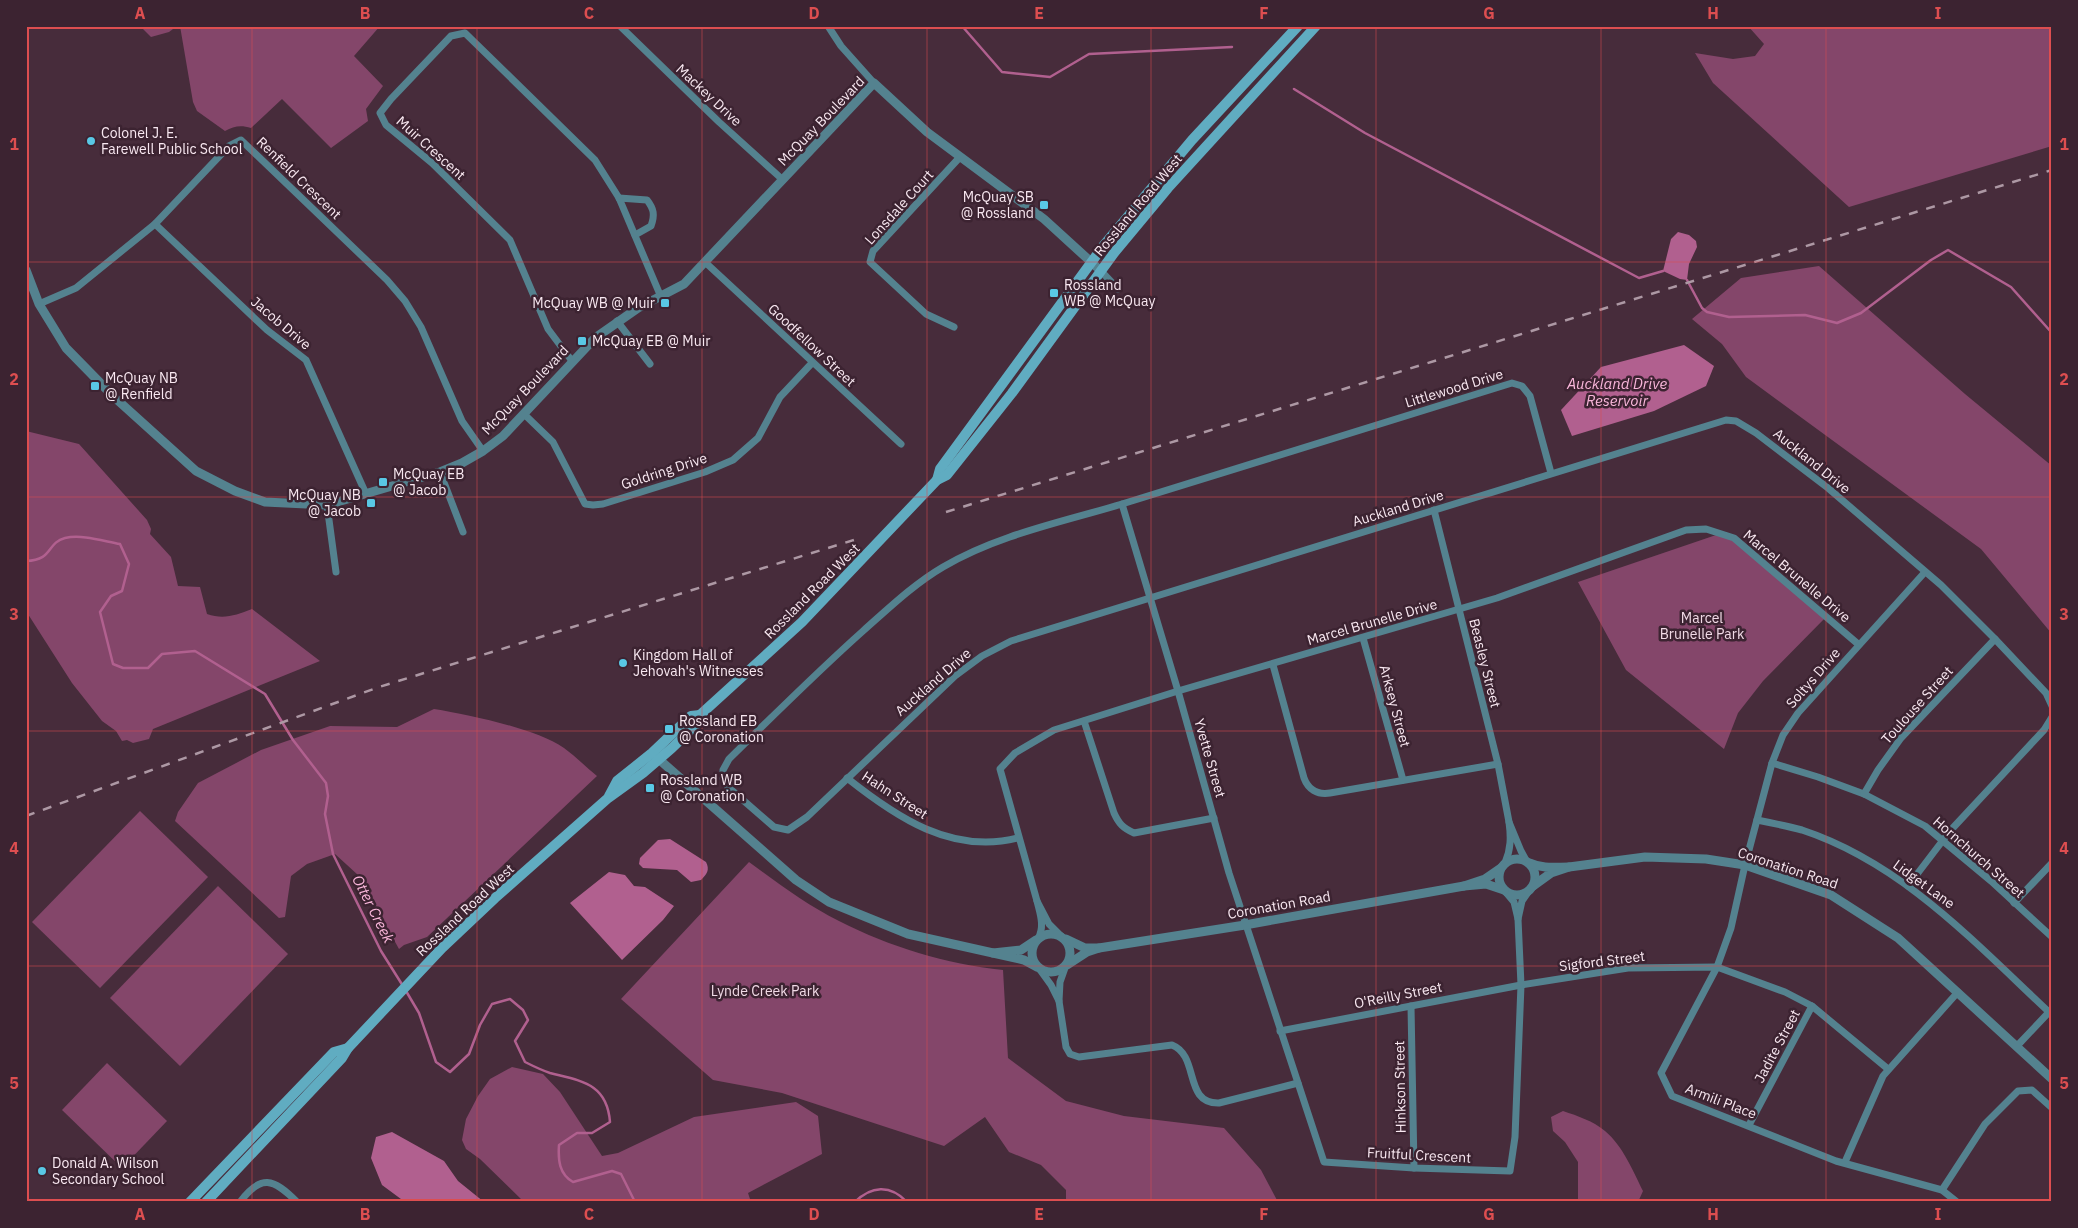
<svg xmlns="http://www.w3.org/2000/svg" width="2078" height="1228" font-family="'IBM Plex Sans',sans-serif">
<style>
.green{fill:#84466a}
.water{fill:#b1608f}
.lines{fill:none;stroke-linecap:round;stroke-linejoin:round}
.stream{stroke:#b1608f;stroke-width:2.5}
.minor{stroke:#54828f;stroke-width:7}
.tertiary{stroke:#54828f;stroke-width:9}
.secondary{stroke:#60acc1;stroke-width:10}
.rail{stroke:#ad98a4;stroke-width:2.5;stroke-dasharray:9 9;stroke-linecap:butt}
.grid{fill:none;stroke:#dd4e50;stroke-width:1;stroke-opacity:0.55}
.poi-dot{fill:#59c8e5;stroke:#3c2331;stroke-width:2}
.labels{text-anchor:middle;stroke-width:5;stroke-linejoin:round;paint-order:stroke}
.street-label{font-size:14px;fill:#f9e8f1;stroke:#3c2331}
.poi-label{font-size:14px;fill:#f9e8f1;stroke:#3c2331;text-anchor:start}
.park-label{font-size:14px;fill:#f1dae6;stroke:#3c2331}
.water-label{font-size:15px;font-style:italic;fill:#f9b6da;stroke:#3c2331}
.neatline{fill:none;stroke:#dd4e50;stroke-width:2}
.grid-label{font-size:16px;text-anchor:middle;font-weight:bold;fill:#dd4e50}
</style>
<rect width="100%" height="100%" fill="#472c3b"/>
<g class="green">
<polygon points="140,26 171,26 173,29 169,32 151,37"/>
<path d="M 180,26 L 380,26 L 354,56 L 383,86 L 366,109 L 368,121 L 331,148 L 282,99 L 251,128 C 241,125 234,126 225,131 L 197,111 L 193,102 Z"/>
<polygon points="1748,26 2052,26 2052,146 1849,207 1713,83 1695,53 1733,59 1755,56 1764,44"/>
<polygon points="1819,266 1965,394 2052,466 2052,634 1981,549 1746,377 1722,344 1692,319 1741,278"/>
<path d="M 26,431 L 79,444 L 147,520 L 151,529 L 150,534 L 171,557 L 178,586 L 200,587 L 207,614 C 224,620 236,615 252,609 L 320,661 L 153,729 L 149,739 L 133,743 L 127,740 L 122,741 L 116,731 L 102,721 L 72,683 L 26,611 Z"/>
<polygon points="1719,534 1738,543 1825,618 1763,681 1738,713 1724,749 1626,670 1578,582"/>
<path d="M 434,709 C 470,715 534,728 564,748 C 575,756 586,767 597,776 L 427,937 L 404,945 L 399,949 L 358,875 L 335,854 L 307,864 L 291,876 L 285,917 L 279,918 L 175,821 L 178,812 L 198,783 L 261,750 L 330,726 L 397,727 Z"/>
<polygon points="140,811 208,877 100,988 32,922"/>
<path d="M 749,862 C 778,883 807,905 839,921 C 890,947 946,964 1003,970 L 1008,1058 L 1066,1101 L 1124,1116 L 1224,1128 L 1261,1170 L 1278,1202 L 1066,1202 L 1066,1190 L 1041,1165 L 1009,1152 L 985,1117 L 944,1146 L 782,1093 L 713,1080 L 621,999 Z"/>
<polygon points="218,886 288,954 180,1066 110,998"/>
<polygon points="107,1063 167,1121 122,1168 62,1110"/>
<polygon points="512,1067 543,1074 560,1092 602,1156 618,1153 694,1117 796,1102 818,1116 822,1154 748,1193 751,1202 524,1202 480,1159 466,1149 462,1140 466,1119 478,1096 490,1079"/>
<path d="M 1563,1111 C 1578,1116 1593,1121 1605,1131 C 1623,1146 1633,1171 1643,1191 L 1638,1202 L 1578,1202 L 1578,1162 L 1565,1142 L 1553,1131 L 1551,1117 Z"/>
</g>
<g class="water">
<polygon points="1678,232 1689,235 1696,241 1697,247 1689,264 1687,280 1680,279 1663,271 1671,239"/>
<polygon points="1684,345 1714,366 1706,386 1654,411 1572,436 1561,410 1601,367"/>
<path d="M 670,839 L 706,862 C 710,870 707,874 701,880 L 691,882 L 677,870 L 643,868 L 639,864 L 640,858 L 658,840 Z"/>
<polygon points="609,872 625,875 634,886 645,887 674,906 663,920 622,960 570,903"/>
<polygon points="392,1132 444,1161 458,1181 484,1202 405,1202 382,1185 371,1158 376,1137"/>
</g>
<g class="lines">
<g class="stream">
<polyline points="962,26 1002,72 1050,77 1089,54 1232,47"/>
<polyline points="1294,89 1365,133 1639,278 1663,271"/>
<polyline points="1687,280 1702,308 1707,312 1729,317 1805,315 1837,323 1861,313 1931,260 1948,250 2011,287 2052,333"/>
<path d="M 26,561 C 54,560 46,543 65,538 C 82,534 103,541 120,544 L 129,564 L 122,591 L 111,596 L 100,612 L 113,664 L 123,668 L 148,668 L 162,654 L 195,651 L 265,694 L 293,740 L 326,783 L 328,796 L 325,814 L 333,854 L 381,951 L 403,986"/>
<path d="M 406,991 L 419,1013 L 436,1062 L 450,1072 L 469,1054 L 480,1025 L 492,1004 L 510,999 L 523,1010 L 528,1020 L 515,1041 L 525,1062 C 533,1066 541,1070 550,1073 C 581,1081 607,1083 610,1122 L 592,1133 L 577,1133 L 559,1145 C 558,1160 559,1174 573,1182 L 612,1171 L 621,1174 L 635,1202"/>
<path d="M 855,1202 C 871,1186 890,1184 907,1202"/>
</g>
<g class="minor">
<polyline points="620,26 719,122 783,180"/>
<polyline points="828,26 841,46 874,83"/>
<path d="M 619,198 L 647,200 C 654,209 655,215 651,226 L 635,235"/>
<polyline points="155,224 267,330 306,360 366,494"/>
<polyline points="706,263 901,444"/>
<polyline points="1101,271 1118,289"/>
<polyline points="39,304 76,288 155,224 229,146 241,140 387,280 405,301 421,327 462,421 483,451"/>
<polyline points="617,321 650,364"/>
<polyline points="954,327 926,314 870,262 873,251 960,157"/>
<polyline points="572,361 548,329 510,240 432,163 386,125 380,113 391,99 451,36 465,33 595,160 619,198 661,297"/>
<polyline points="524,414 553,442 585,504 593,505 603,504 705,472 733,460 758,438 780,397 812,363"/>
<polyline points="440,472 463,532"/>
<path d="M 1122,504 C 1062,522 997,535 943,567 C 914,584 889,608 863,631 C 817,672 773,716 729,759 L 723,770 L 723,778 L 728,787 L 774,827 L 788,830 L 807,817 L 955,676 L 982,656 L 1011,641 L 1726,420 L 1736,421 L 1756,433 L 1828,488 L 1941,585 L 1995,639 L 2046,693 L 2052,706"/>
<polyline points="327,505 336,572"/>
<polyline points="1434,510 1498,764 1509,822"/>
<polyline points="1925,572 1798,713 1783,735 1772,763 1745,865 1731,928 1717,967 1661,1073 1672,1096 1836,1161 1942,1190 1957,1202"/>
<polyline points="1363,638 1403,780"/>
<path d="M 1273,665 L 1304,778 C 1308,789 1317,795 1330,793 L 1498,764"/>
<path d="M 1084,721 L 1114,813 C 1119,824 1123,828 1134,833 L 1214,818"/>
<polyline points="1772,763 1818,777 1864,794 1925,826 1991,881 2052,937"/>
<path d="M 847,778 C 896,817 952,855 1018,838"/>
<polyline points="1864,794 1878,770 1901,738 1995,639"/>
<path d="M 1757,820 C 1772,823 1787,826 1802,830 C 1902,863 1974,942 2049,1012"/>
<path d="M 1505,863 C 1511,849 1511,837 1509,822 L 1521,851 L 1527,862"/>
<polyline points="1908,886 1950,831 2044,730 2052,717"/>
<polyline points="1504,890 1514,902 1518,919 1522,901 1531,888"/>
<polyline points="1037,901 1000,769 1015,753 1054,730 1178,691 1497,598 1686,530 1706,529 1734,538 1858,644"/>
<polyline points="2014,903 2052,863"/>
<polyline points="1518,919 1521,985 1515,1137 1510,1171 1414,1168 1324,1162 1229,873 1178,691 1122,504 1512,383 1522,386 1530,396 1551,473"/>
<path d="M 1038,939 C 1045,926 1040,914 1037,901 L 1049,924 L 1062,937"/>
<polyline points="1038,967 1051,985 1059,1001 1060,982 1066,965"/>
<path d="M 1059,1001 L 1066,1047 L 1070,1054 L 1079,1057 L 1172,1045 C 1200,1056 1183,1104 1219,1103 L 1298,1083"/>
<polyline points="1411,1006 1414,1168"/>
<polyline points="1280,1031 1521,985 1628,968 1717,967 1785,992 1812,1006 1888,1069"/>
<polyline points="2017,1046 2051,1010"/>
<polyline points="1749,1125 1812,1006"/>
<polyline points="1845,1162 1883,1076 1958,992"/>
<polyline points="1942,1190 1985,1124 2018,1091 2032,1090 2052,1108"/>
<path d="M 240,1202 C 261,1174 273,1178 297,1202"/>
</g>
<g class="tertiary">
<polyline points="26,270 39,304 66,348 114,397 196,471 235,491 265,502 327,505 440,472 462,463 483,451 503,436 595,338 638,308 684,284 874,83 927,132 1044,219 1101,271"/>
<polyline points="654,755 796,880 829,902 908,934 993,953"/>
<circle cx="1517" cy="877" r="18"/>
<path d="M 1530,863 C 1543,869 1555,867 1569,867 L 1551,873 L 1533,886"/>
<polyline points="1569,867 1645,857 1706,859 1745,865 1831,895 1898,938 2052,1079"/>
<polyline points="1501,868 1485,879 1464,886 1486,884 1504,890"/>
<circle cx="1051" cy="953" r="19"/>
<polyline points="1066,939 1085,948 1099,948 1087,952 1067,965"/>
<polyline points="1036,940 1021,950 993,953 1024,960 1037,967"/>
<polyline points="1099,948 1245,925 1464,886"/>
</g>
<g class="secondary">
<polyline points="937,480 940,469 1104,245 1192,140 1298,26"/>
<polyline points="609,796 617,781 652,753 691,716 700,715"/>
<polyline points="190,1202 334,1052 348,1048"/>
<polyline points="206,1202 342,1058 348,1048 442,948 495,898 607,799 643,773 672,748 697,724 700,715 802,622 937,480 947,475 1012,393 1114,253 1168,188 1316,26"/>
</g>
<g class="rail">
<polyline points="946,512 2052,170"/>
<polyline points="26,816 379,687 857,539"/>
</g>
</g>
<path class="grid" d="M 252,26 L 252,1202M 477,26 L 477,1202M 702,26 L 702,1202M 927,26 L 927,1202M 1151,26 L 1151,1202M 1376,26 L 1376,1202M 1601,26 L 1601,1202M 1826,26 L 1826,1202M 26,262 L 2052,262M 26,497 L 2052,497M 26,731 L 2052,731M 26,966 L 2052,966"/>
<g class="poi-dot">
<circle cx="91" cy="141" r="5"/>
<rect x="1039" y="200" width="10" height="10" rx="2.5"/>
<rect x="1049" y="288" width="10" height="10" rx="2.5"/>
<rect x="660" y="298" width="10" height="10" rx="2.5"/>
<rect x="577" y="336" width="10" height="10" rx="2.5"/>
<rect x="90" y="381" width="10" height="10" rx="2.5"/>
<rect x="378" y="477" width="10" height="10" rx="2.5"/>
<rect x="366" y="498" width="10" height="10" rx="2.5"/>
<circle cx="623" cy="663" r="5"/>
<rect x="664" y="724" width="10" height="10" rx="2.5"/>
<rect x="645" y="783" width="10" height="10" rx="2.5"/>
<circle cx="42" cy="1171" r="5"/>
</g>
<g class="labels">
<g class="street-label">
<text transform="translate(709 95) rotate(43)" y="5">Mackey Drive</text>
<text transform="translate(821 121) rotate(-46)" y="5">McQuay Boulevard</text>
<text transform="translate(431 148) rotate(42)" y="5">Muir Crescent</text>
<text transform="translate(299 178) rotate(44)" y="5">Renfield Crescent</text>
<text transform="translate(1138 205) rotate(-50)" y="5">Rossland Road West</text>
<text transform="translate(899 207) rotate(-48)" y="5">Lonsdale Court</text>
<text transform="translate(281 323) rotate(40)" y="5">Jacob Drive</text>
<text transform="translate(812 345) rotate(43)" y="5">Goodfellow Street</text>
<text transform="translate(1454 388) rotate(-17)" y="5">Littlewood Drive</text>
<text transform="translate(525 390) rotate(-46)" y="5">McQuay Boulevard</text>
<text transform="translate(1812 461) rotate(39)" y="5">Auckland Drive</text>
<text transform="translate(664 471) rotate(-18)" y="5">Goldring Drive</text>
<text transform="translate(1398 508) rotate(-17)" y="5">Auckland Drive</text>
<text transform="translate(1797 576) rotate(40)" y="5">Marcel Brunelle Drive</text>
<text transform="translate(812 591) rotate(-45)" y="5">Rossland Road West</text>
<text transform="translate(1372 622) rotate(-16)" y="5">Marcel Brunelle Drive</text>
<text transform="translate(1485 663) rotate(76)" y="5">Beasley Street</text>
<text transform="translate(1813 678) rotate(-49)" y="5">Soltys Drive</text>
<text transform="translate(933 682) rotate(-41)" y="5">Auckland Drive</text>
<text transform="translate(1917 705) rotate(-48)" y="5">Toulouse Street</text>
<text transform="translate(1395 706) rotate(75)" y="5">Arksey Street</text>
<text transform="translate(1210 758) rotate(74)" y="5">Yvette Street</text>
<text transform="translate(895 795) rotate(33)" y="5">Hahn Street</text>
<text transform="translate(1979 857) rotate(41)" y="5">Hornchurch Street</text>
<text transform="translate(1788 868) rotate(18)" y="5">Coronation Road</text>
<text transform="translate(1924 884) rotate(36)" y="5">Lidget Lane</text>
<text transform="translate(1279 905) rotate(-10)" y="5">Coronation Road</text>
<text transform="translate(465 910) rotate(-43)" y="5">Rossland Road West</text>
<text transform="translate(1602 961) rotate(-7)" y="5">Sigford Street</text>
<text transform="translate(1398 995) rotate(-11)" y="5">O'Reilly Street</text>
<text transform="translate(1777 1046) rotate(-62)" y="5">Jadite Street</text>
<text transform="translate(1400 1087) rotate(-91)" y="5">Hinkson Street</text>
<text transform="translate(1721 1101) rotate(21)" y="5">Armili Place</text>
<text transform="translate(1419 1155) rotate(3)" y="5">Fruitful Crescent</text>
</g>
<g class="poi-label">
<text x="101" y="138">Colonel J. E.<tspan x="101" dy="16">Farewell Public School</tspan></text>
<text x="1034" y="202" text-anchor="end">McQuay SB<tspan x="1034" dy="16">@ Rossland</tspan></text>
<text x="1064" y="290">Rossland<tspan x="1064" dy="16">WB @ McQuay</tspan></text>
<text x="655" y="308" text-anchor="end">McQuay WB @ Muir</text>
<text x="592" y="346">McQuay EB @ Muir</text>
<text x="105" y="383">McQuay NB<tspan x="105" dy="16">@ Renfield</tspan></text>
<text x="393" y="479">McQuay EB<tspan x="393" dy="16">@ Jacob</tspan></text>
<text x="361" y="500" text-anchor="end">McQuay NB<tspan x="361" dy="16">@ Jacob</tspan></text>
<text x="633" y="660">Kingdom Hall of<tspan x="633" dy="16">Jehovah's Witnesses</tspan></text>
<text x="679" y="726">Rossland EB<tspan x="679" dy="16">@ Coronation</tspan></text>
<text x="660" y="785">Rossland WB<tspan x="660" dy="16">@ Coronation</tspan></text>
<text x="52" y="1168">Donald A. Wilson<tspan x="52" dy="16">Secondary School</tspan></text>
</g>
<g class="park-label">
<text x="1702" y="623">Marcel<tspan x="1702" dy="16">Brunelle Park</tspan></text>
<text x="765" y="996">Lynde Creek Park</text>
</g>
<g class="water-label">
<text x="1617" y="389">Auckland Drive<tspan x="1617" dy="17">Reservoir</tspan></text>
<text transform="translate(373 909) rotate(63)" y="5">Otter Creek</text>
</g>
</g>
<rect width="2078" height="1228" fill="none" stroke="#3c2331" stroke-width="55"/>
<rect x="28" y="28" width="2022" height="1172" class="neatline"/>
<g class="grid-label">
<text x="140" y="19">A</text>
<text x="365" y="19">B</text>
<text x="589" y="19">C</text>
<text x="814" y="19">D</text>
<text x="1039" y="19">E</text>
<text x="1264" y="19">F</text>
<text x="1489" y="19">G</text>
<text x="1713" y="19">H</text>
<text x="1938" y="19">I</text>
<text x="14" y="150">1</text>
<text x="2064" y="150">1</text>
<text x="14" y="385">2</text>
<text x="2064" y="385">2</text>
<text x="14" y="620">3</text>
<text x="2064" y="620">3</text>
<text x="14" y="854">4</text>
<text x="2064" y="854">4</text>
<text x="14" y="1089">5</text>
<text x="2064" y="1089">5</text>
<text x="140" y="1220">A</text>
<text x="365" y="1220">B</text>
<text x="589" y="1220">C</text>
<text x="814" y="1220">D</text>
<text x="1039" y="1220">E</text>
<text x="1264" y="1220">F</text>
<text x="1489" y="1220">G</text>
<text x="1713" y="1220">H</text>
<text x="1938" y="1220">I</text>
</g>
</svg>
